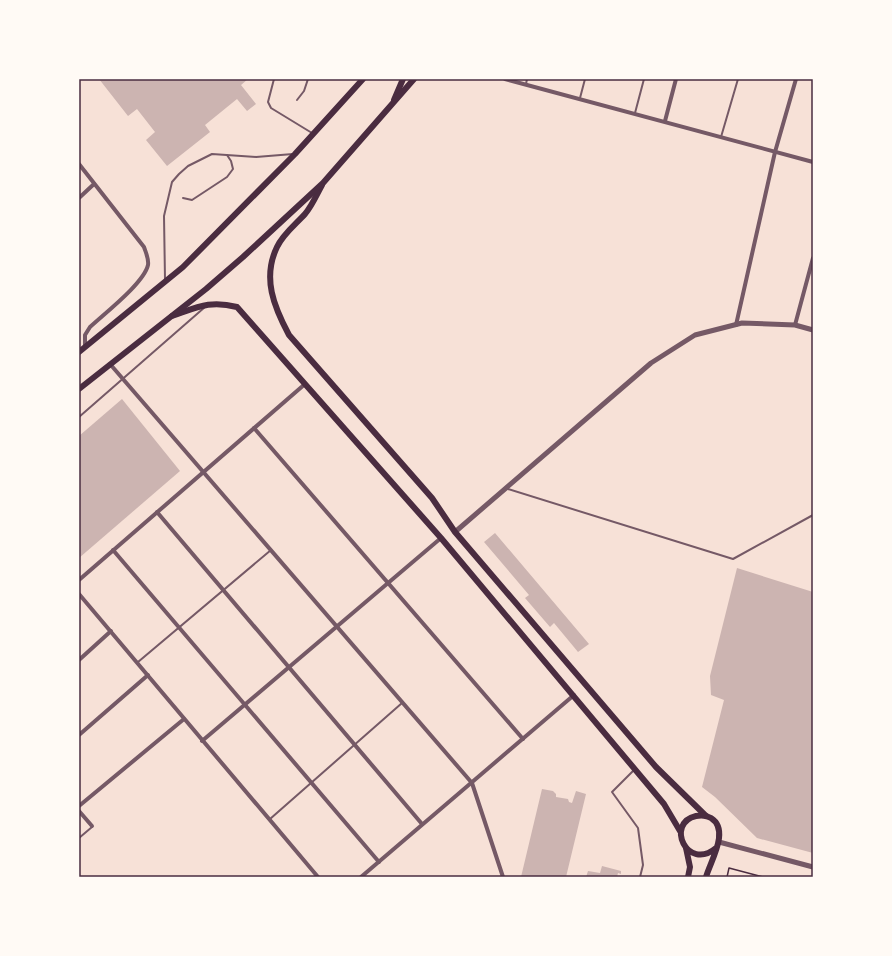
<svg xmlns="http://www.w3.org/2000/svg" width="892" height="956" font-family="Montserrat,sans-serif">
<style>
.building{fill:#ccb4b1}
.lines{fill:none;stroke-linecap:round;stroke-linejoin:round}
.path{stroke:#4a2c40;stroke-width:1.5}
.service{stroke:#755966;stroke-width:2}
.minor{stroke:#755966;stroke-width:4}
.tertiary{stroke:#755966;stroke-width:5}
.secondary{stroke:#4a2c40;stroke-width:6}
.primary{stroke:#4a2c40;stroke-width:6}
.neatline{fill:none;stroke:#4a2c40;stroke-width:1.5}
</style>
<rect width="100%" height="100%" fill="#f7e1d7"/>
<g class="building">
<polygon points="99,79 248,79 241,85 256,104 247,111 237,99 205,125 210,132 167,166 146,140 155,132 137,109 128,116"/>
<polygon points="122,399 180,471 79,558 79,436"/>
<polygon points="495,533 589,644 578,652 554,623 550,627 525,598 529,595 484,542"/>
<polygon points="737,568 813,592 813,853 757,838 715,797 702,787 724,700 711,695 710,676"/>
<polygon points="542,789 553,791 556,794 556,797 568,799 569,802 572,803 576,791 586,794 566,877 521,877"/>
<polygon points="602,866 621,871 621,874 618,873 617,877 586,877 588,871 600,873"/>
</g>
<g class="lines">
<polyline class="path" points="727,877 729,868 763,877"/>
<g class="service">
<polyline points="274,79 268,102 271,108 312,133"/>
<polyline points="526,84 527,79"/>
<polyline points="580,98 585,79"/>
<polyline points="297,100 304,91 308,79"/>
<polyline points="635,113 644,79"/>
<polyline points="721,137 738,79"/>
<polyline points="183,198 192,200 227,177 233,169 231,161 227,155"/>
<polyline points="165,279 164,216 172,182 179,174 188,166 212,154 256,157 293,154"/>
<polyline points="79,417 205,307"/>
<polyline points="508,489 733,559 813,515"/>
<polyline points="138,662 271,550"/>
<polyline points="634,770 612,792 638,828 643,865 640,877"/>
<polyline points="270,819 402,703"/>
<polyline points="79,838 92,827"/>
</g>
<g class="minor">
<polyline points="505,79 813,162"/>
<polyline points="665,121 676,79"/>
<path d="M 79,164 L 144,247 C 146,253 149,259 148,265 C 144,283 105,313 90,327 L 85,335 L 85,347"/>
<polyline points="79,198 94,184"/>
<polyline points="736,325 775,152 796,79"/>
<polyline points="795,325 813,258"/>
<polyline points="110,364 472,783 503,877"/>
<polyline points="254,428 523,739"/>
<polyline points="157,512 422,824"/>
<polyline points="113,550 379,862"/>
<polyline points="79,580 305,384"/>
<polyline points="79,594 318,877"/>
<polyline points="79,660 111,631"/>
<polyline points="79,735 148,675"/>
<polyline points="202,741 441,538"/>
<polyline points="79,806 184,719"/>
<polyline points="79,811 92,826"/>
<polyline points="361,877 574,695"/>
</g>
<g class="tertiary">
<polyline points="455,532 651,363 695,335 742,323 795,325 813,330"/>
<polyline points="719,842 813,867"/>
</g>
<g class="secondary">
<path d="M 322,185 C 317,194 312,206 305,214 C 296,224 283,234 277,247 C 262,278 274,307 289,335 L 432,498 L 455,532 L 656,767 L 706,816"/>
<path d="M 172,316 C 198,307 210,300 237,307 L 441,538 L 664,804 L 680,831"/>
<polyline points="686,848 690,867 688,877"/>
<path d="M 706,877 C 711,860 730,830 711,818 C 706,815 701,815 696,816 C 665,823 687,872 716,848"/>
</g>
<g class="primary">
<polyline points="394,100 403,79"/>
<polyline points="79,352 183,267 295,154 363,79"/>
<polyline points="79,389 206,289 243,257 323,183 414,79"/>
</g>
</g>
<rect width="892" height="956" fill="none" stroke="#fffaf5" stroke-width="160"/>
<rect x="80" y="80" width="732" height="796" class="neatline"/>
</svg>
